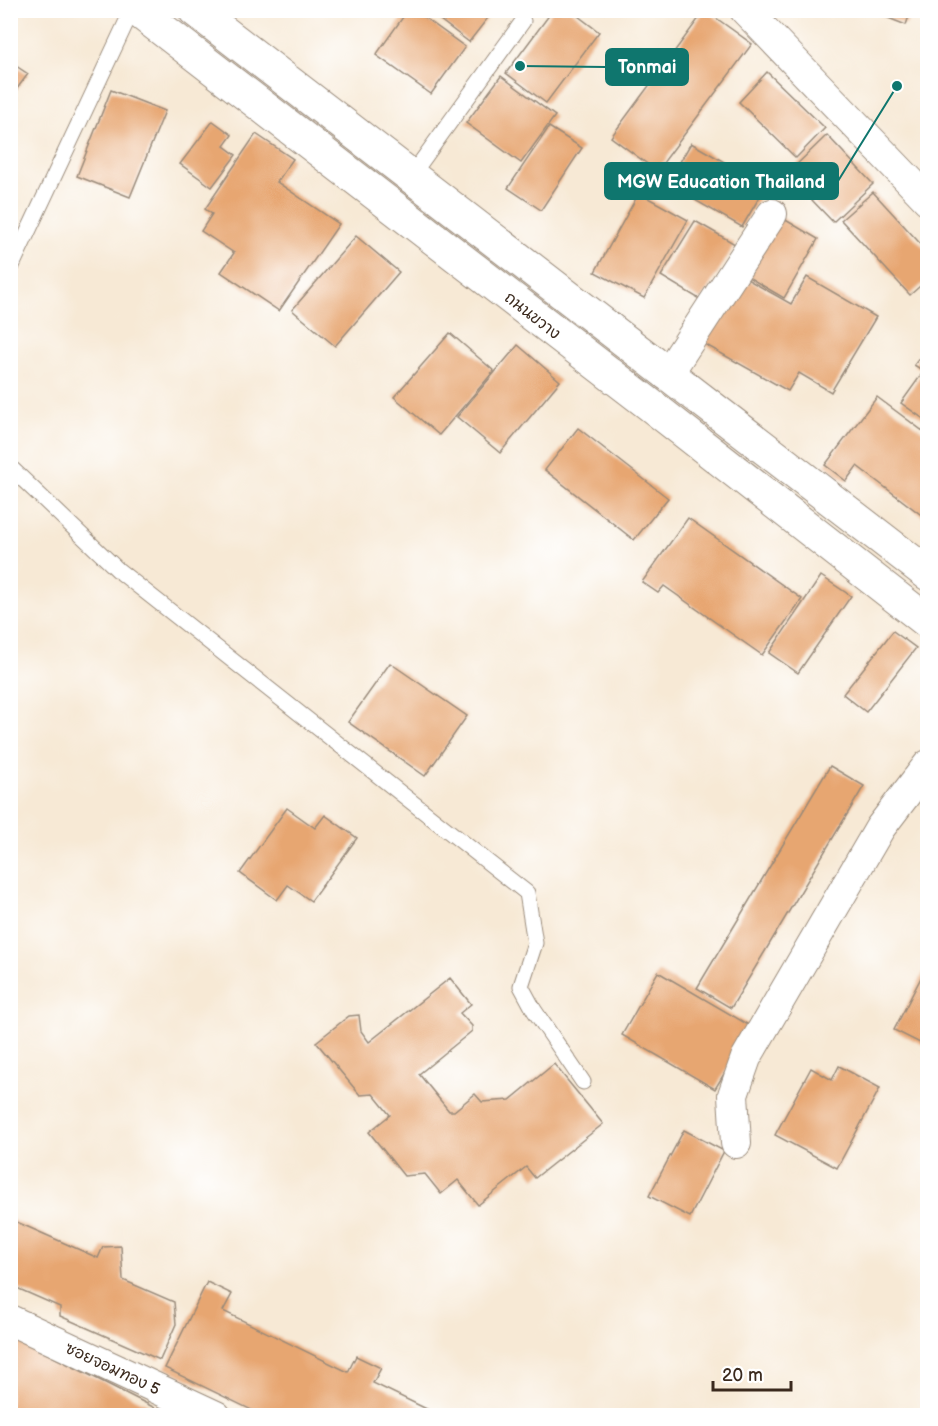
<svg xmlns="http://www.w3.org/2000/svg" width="938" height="1426" font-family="'Balsamiq Sans','Playpen Sans Thai',sans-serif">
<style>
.building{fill:#e7a671}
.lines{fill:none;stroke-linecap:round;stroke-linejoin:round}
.service-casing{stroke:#998a7a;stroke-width:17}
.minor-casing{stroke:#998a7a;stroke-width:32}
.secondary-casing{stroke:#998a7a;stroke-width:35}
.service{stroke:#fff;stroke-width:15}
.minor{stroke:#fff;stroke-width:30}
.secondary{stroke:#fff;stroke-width:33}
.labels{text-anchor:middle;stroke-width:6;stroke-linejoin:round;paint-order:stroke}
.street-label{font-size:16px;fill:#3b2a1e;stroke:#fff}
.leader{fill:none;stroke:#0f766e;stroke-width:2}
.callout-dot{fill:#0f766e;stroke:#fff;stroke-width:2}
.callout{fill:#0f766e;stroke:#0f766e;stroke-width:2}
.callout-label{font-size:18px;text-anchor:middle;font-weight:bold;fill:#fff}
</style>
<rect width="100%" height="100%" fill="#fff"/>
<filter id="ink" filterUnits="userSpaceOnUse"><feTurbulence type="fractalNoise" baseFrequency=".0167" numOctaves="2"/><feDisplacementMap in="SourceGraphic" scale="12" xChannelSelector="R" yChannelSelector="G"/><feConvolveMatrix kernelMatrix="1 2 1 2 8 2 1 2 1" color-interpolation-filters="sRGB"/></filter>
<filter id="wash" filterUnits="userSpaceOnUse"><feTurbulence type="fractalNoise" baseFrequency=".008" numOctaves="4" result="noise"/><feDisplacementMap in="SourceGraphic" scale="24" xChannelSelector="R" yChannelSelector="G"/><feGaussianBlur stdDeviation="1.35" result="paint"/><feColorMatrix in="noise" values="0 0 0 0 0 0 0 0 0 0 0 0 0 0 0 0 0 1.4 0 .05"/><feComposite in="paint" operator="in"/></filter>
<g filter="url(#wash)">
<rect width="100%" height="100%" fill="#f7e9d5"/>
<g id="blocks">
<g class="building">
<polygon points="408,10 414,10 465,47 431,94 376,55"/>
<polygon points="427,10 494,10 469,42"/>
<polygon points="553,10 570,10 599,32 546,103 506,73"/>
<polygon points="705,10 752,44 657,171 611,137"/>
<polygon points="868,10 911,10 906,25"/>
<polygon points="10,62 28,74 10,98"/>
<polygon points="767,72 825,128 796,158 739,102"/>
<polygon points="501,76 555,116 521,163 466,123"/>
<polygon points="111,90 165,111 130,197 77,176"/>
<polygon points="213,121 232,135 224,146 236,155 212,187 180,164"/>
<polygon points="549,127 582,148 541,210 508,188"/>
<polygon points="256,134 293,159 277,182 339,224 279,311 221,272 234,253 201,231 212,214 205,209"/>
<polygon points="827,135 873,184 833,222 787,174"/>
<polygon points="691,143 766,186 742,227 667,184"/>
<polygon points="873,192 928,252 928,279 910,295 841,220"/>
<polygon points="639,193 688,220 644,298 595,272"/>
<polygon points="777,215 818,239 784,298 743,274"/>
<polygon points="695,221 735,244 701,300 661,276"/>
<polygon points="356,236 399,272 335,346 292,310"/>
<polygon points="738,274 791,304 807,277 876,317 831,392 799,373 788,391 699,341"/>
<polygon points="450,333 494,371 439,435 394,397"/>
<polygon points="518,345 560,381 500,453 457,417"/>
<polygon points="928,347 928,422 901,403 924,371 914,365"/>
<polygon points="877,397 928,435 928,520 857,466 846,481 825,465"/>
<polygon points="578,428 668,498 634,540 545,470"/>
<polygon points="688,518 802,599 762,655 664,586 658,593 642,582"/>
<polygon points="821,576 851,596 798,673 769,653"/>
<polygon points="893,631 916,648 866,712 843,694"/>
<polygon points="390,663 467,716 425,776 348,722"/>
<polygon points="830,766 864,786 731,1008 697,988"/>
<polygon points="287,808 315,828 325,815 357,838 311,901 288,885 277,900 240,873"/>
<polygon points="928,964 928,1047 894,1030"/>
<polygon points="658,972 752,1027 715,1089 622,1035"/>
<polygon points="450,978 471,1004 460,1013 472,1026 472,1031 419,1074 449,1111 454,1111 475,1094 482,1102 510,1100 554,1064 603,1124 535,1178 526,1167 478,1205 458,1180 441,1194 425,1174 404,1176 369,1132 390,1115 373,1094 360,1095 316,1042 349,1016 359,1015 361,1031 369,1042"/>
<polygon points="839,1066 880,1088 837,1168 775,1135 811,1068 832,1080"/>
<polygon points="684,1130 724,1151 690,1217 649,1196"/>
<polygon points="10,1219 98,1258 103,1247 121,1246 123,1280 174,1302 176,1324 160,1360 60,1316 60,1307 10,1285"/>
<polygon points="207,1282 232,1294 223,1311 348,1372 356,1356 381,1368 373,1383 441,1416 264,1416 165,1368"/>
<polygon points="10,1335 171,1416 10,1416"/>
</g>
</g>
</g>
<g filter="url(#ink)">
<use href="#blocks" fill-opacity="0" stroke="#998a7a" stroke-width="1.5"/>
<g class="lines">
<defs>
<g id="service">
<polyline points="411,176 523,21"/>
<polyline points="10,270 132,10"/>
<polyline points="10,467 118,570 527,893 535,943 521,986 534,1010 583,1082"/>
</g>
<g id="minor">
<polyline points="745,10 928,200"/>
<polyline points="667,375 772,214"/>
<polyline points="736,1143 733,1095 746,1058 880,828 928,765"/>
<polyline points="10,1320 216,1416"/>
</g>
<g id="secondary">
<polyline points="137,10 649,404 928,622"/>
<polyline points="195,10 928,574"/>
</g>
</defs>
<use href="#service" class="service-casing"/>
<use href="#minor" class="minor-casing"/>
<use href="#secondary" class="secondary-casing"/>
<use href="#service" class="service"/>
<use href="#minor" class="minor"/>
<use href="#secondary" class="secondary"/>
</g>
</g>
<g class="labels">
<g class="street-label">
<text transform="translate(533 315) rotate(38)" y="6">ถนนขวาง</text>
<text transform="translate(113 1368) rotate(25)" y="6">ซอยจอมทอง 5</text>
</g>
</g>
<path class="leader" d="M520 66L606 67M897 86L838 181"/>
<g class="callout-dot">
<circle cx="520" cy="66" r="6"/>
<circle cx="897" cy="86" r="6"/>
</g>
<g class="callout">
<rect x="606" y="49" width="82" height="36" rx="6"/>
<rect x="605" y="163" width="233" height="36" rx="6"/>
</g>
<g class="callout-label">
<text x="647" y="73">Tonmai</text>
<text x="721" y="188">MGW Education Thailand</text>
</g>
<rect width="938" height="1426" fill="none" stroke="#fff" stroke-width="36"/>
<path d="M713 1381v9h78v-9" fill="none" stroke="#3b2a1e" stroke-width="3"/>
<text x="722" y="1381" font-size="18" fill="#3b2a1e" stroke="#ffffff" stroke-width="4.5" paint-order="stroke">20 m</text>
</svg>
